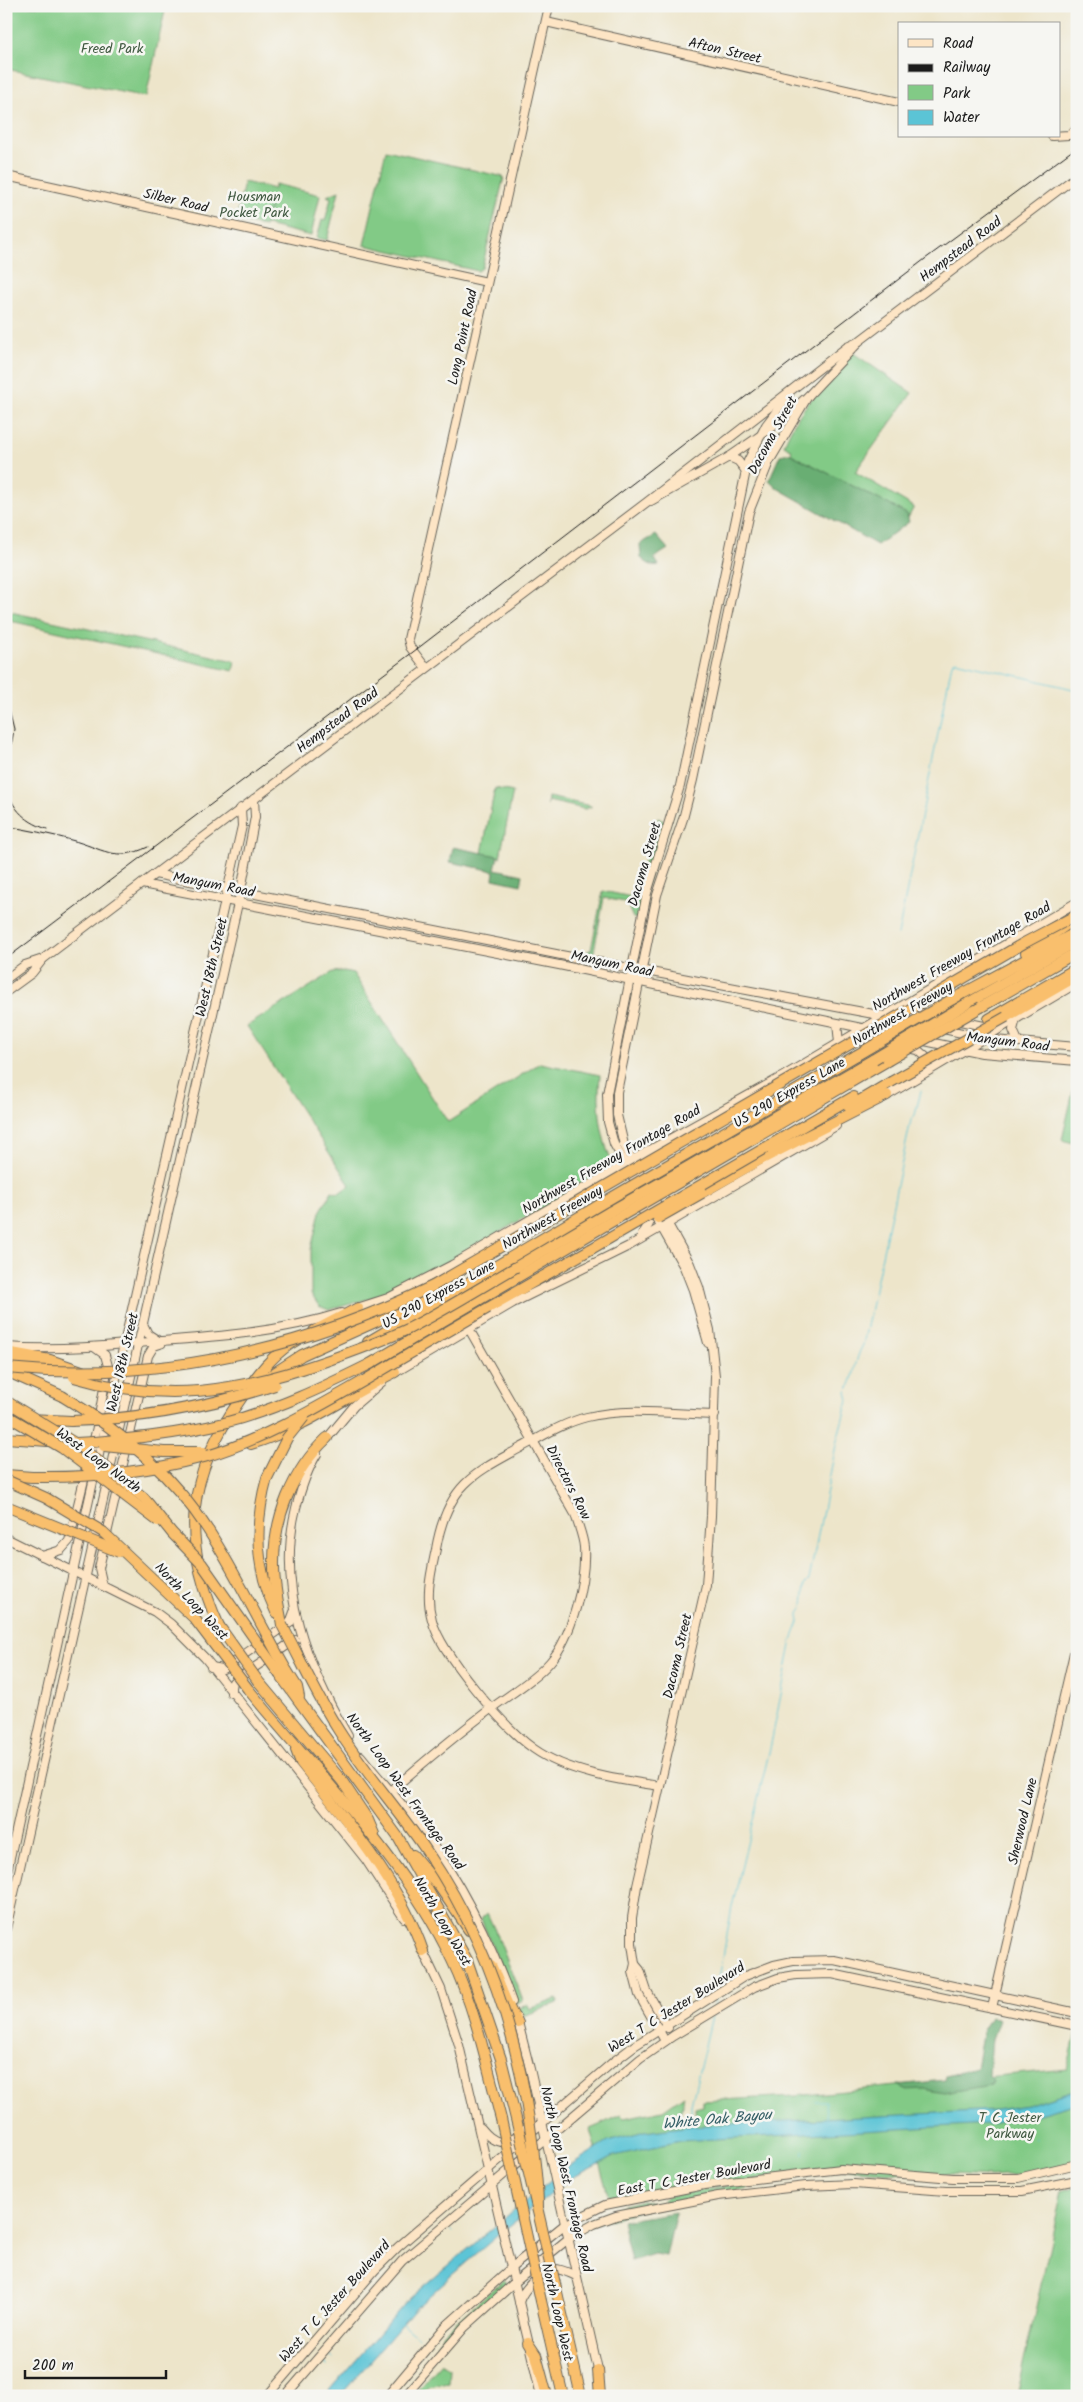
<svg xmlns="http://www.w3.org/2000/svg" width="1083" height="2402" font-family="Kalam,sans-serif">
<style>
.green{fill:#82ca86;stroke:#4f7351}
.forest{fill:#69ae73;stroke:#426548}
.water{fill:#5bc4d6;stroke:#3c7079}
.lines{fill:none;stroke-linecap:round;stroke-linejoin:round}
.stream{stroke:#5bc4d6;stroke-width:1}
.secondary-casing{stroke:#656259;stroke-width:10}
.highway-casing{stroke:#656259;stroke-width:12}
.secondary{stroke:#fde5c5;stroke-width:8}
.highway{stroke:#f9bf6d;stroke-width:10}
.rail{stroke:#1c1c1c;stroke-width:1}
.highway-bridge-casing{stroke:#656259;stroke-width:12;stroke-linecap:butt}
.highway-bridge{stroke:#f9bf6d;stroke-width:10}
.labels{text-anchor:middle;stroke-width:5;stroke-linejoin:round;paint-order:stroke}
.park-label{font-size:14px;fill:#405941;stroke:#f6f6f2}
.street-label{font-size:14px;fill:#1c1c1c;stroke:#f6f6f2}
.water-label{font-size:15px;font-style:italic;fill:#355f66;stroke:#f6f6f2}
</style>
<rect width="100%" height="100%" fill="#f6f6f2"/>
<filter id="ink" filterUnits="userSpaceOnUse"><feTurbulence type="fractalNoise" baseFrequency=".02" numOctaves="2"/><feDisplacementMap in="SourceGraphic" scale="10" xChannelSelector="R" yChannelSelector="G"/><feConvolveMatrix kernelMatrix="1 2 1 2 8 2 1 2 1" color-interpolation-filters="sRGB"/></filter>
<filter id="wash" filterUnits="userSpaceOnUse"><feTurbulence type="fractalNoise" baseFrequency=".0096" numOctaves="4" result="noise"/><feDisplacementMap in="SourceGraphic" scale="20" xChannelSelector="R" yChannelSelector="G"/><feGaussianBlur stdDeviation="1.12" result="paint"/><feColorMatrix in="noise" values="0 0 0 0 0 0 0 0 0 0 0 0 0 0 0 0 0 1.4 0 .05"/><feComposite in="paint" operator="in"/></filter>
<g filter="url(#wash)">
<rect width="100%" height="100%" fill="#ede5ca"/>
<g class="green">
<polygon points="11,6 166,6 146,97 6,69 6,23"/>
<polygon points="386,150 504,177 482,268 478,271 364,245"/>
<polygon points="244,182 274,189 275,184 320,195 311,236 266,225 270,207 265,226 236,221"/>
<polygon points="339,191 327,240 317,238 322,220 325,221 331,198 327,196"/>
<path d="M 853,353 L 912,393 L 855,472 L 914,507 L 908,518 L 906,514 L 791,454 L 792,450 L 784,445 C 798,408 826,382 853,353 Z"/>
<polygon points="6,611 235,661 233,671 6,620"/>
<polygon points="495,788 513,792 500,857 482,853"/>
<polygon points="548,797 591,806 591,807 585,809 548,801 547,805"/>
<polygon points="658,818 667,823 645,889 639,889 648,843 652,843"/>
<polygon points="603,891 636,898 638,893 644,897 638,919 633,918 629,909 630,903 604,898 593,956 587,957 586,952 591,950"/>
<path d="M 344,971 L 353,973 L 448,1122 L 540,1063 L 600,1075 C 597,1106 600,1132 611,1161 L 603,1173 L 449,1261 L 386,1294 L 329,1310 L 319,1306 L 311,1294 L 311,1249 L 320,1212 L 332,1191 L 339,1193 L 350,1185 L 247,1026 L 333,972 Z"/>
<polygon points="1077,1074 1077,1144 1062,1140"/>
<polygon points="487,1913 498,1937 523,2001 517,2003 514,2000 481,1919"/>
<polygon points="557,1999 558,2003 523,2016 518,2014 519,2008 528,2005 530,2009"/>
<path d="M 1077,2029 L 1077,2163 L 1027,2174 L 992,2177 L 831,2169 L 610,2202 L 590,2129 C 601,2125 612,2118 621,2115 L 624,2118 L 663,2110 L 684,2095 L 680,2114 L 672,2116 L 672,2124 L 696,2122 L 695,2108 L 703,2106 L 703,2101 L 795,2096 L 1067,2069 Z"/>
<polygon points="741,2184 750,2186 746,2189 668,2203 662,2201 667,2196"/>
<polygon points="1077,2186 1077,2380 1073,2396 1016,2396 1062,2191"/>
<polygon points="642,2200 652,2203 645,2209 577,2230 575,2225 624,2205"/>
<polygon points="504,2279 506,2284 442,2346 437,2347 443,2333"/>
<polygon points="441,2363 449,2368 448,2382 428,2386 419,2396 412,2396"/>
</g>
<g class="forest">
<polygon points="789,453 907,514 909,522 877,545 777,488 769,480 780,455"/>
<path d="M 656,535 L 668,549 L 654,558 L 659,565 C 651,567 647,563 641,558 L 640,544 Z"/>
<polygon points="453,847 498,856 495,869 523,875 521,885 493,879 494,871 450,862"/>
<polygon points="991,2017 999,2020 992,2039 989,2075 993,2080 990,2085 944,2093 923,2089 908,2090 897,2085 945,2080 946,2076 976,2068 983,2030"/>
<polygon points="676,2212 666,2256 654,2254 631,2261 622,2221"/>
</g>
<polygon class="water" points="1077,2089 1077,2103 1029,2117 989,2124 680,2141 614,2156 570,2179 504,2230 453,2274 417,2307 340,2396 325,2396 409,2299 514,2210 572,2164 607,2142 645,2132 689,2126 996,2110 1027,2105"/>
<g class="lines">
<g class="stream">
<polyline points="898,935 952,663 956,661 1077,690"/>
<path d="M 717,1990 L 732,1907 L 771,1744 L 792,1640 L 799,1622 L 798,1616 L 803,1606 L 805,1584 L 809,1580 L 837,1440 L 848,1400 L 846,1392 C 856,1378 854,1359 863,1345 L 911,1120 L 915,1115 L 921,1091"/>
<polyline points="713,2007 715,1999"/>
<polyline points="815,2101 826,2101 827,2119"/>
<polyline points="692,2127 691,2105 712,2016"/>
<polyline points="1035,2137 1036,2139"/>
<polyline points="804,2150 804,2154"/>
<polyline points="451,2230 453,2232"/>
<polyline points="401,2322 419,2337"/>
<polyline points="330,2356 333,2359"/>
<polyline points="324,2363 327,2365"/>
</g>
</g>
</g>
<g filter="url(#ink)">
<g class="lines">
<defs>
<g id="secondary">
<polyline points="546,22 899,102"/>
<polyline points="1052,136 1069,135 1077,129"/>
<polyline points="6,176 487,282"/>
<polyline points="729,457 738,461 746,471"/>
<polyline points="651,501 729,457 777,424 808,396 857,344"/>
<polyline points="426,668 410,647 408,639 549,6"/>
<polyline points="155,874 561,955 884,1016 994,1040 1077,1047"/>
<polyline points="142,884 559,965 982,1053 1077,1061"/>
<polyline points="6,979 25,965 43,959 102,914 647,502 847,347 858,342 1077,176"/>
<polyline points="6,992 32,973 43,959"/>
<polyline points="917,1002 915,1007 921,1013 989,1027"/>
<polyline points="1016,1019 1013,1030 1018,1041"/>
<polyline points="837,1023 839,1043"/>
<polyline points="859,1038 918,1050 926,1057 926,1067"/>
<polyline points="883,1098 1077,983"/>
<polyline points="638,1201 649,1224 642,1235"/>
<polyline points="354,1309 388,1298 452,1265 632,1160 785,1075 1077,902"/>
<polyline points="144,1326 148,1334 162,1343"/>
<polyline points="708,1343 693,1290 684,1267 614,1144 608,1122 607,1094 647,893 680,786 748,461 766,425 789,395"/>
<path d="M 6,1347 C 46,1350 85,1348 125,1344 C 196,1338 271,1335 341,1313"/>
<polyline points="391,1375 513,1303 629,1246 836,1126"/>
<polyline points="324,1442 354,1406 382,1382"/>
<path d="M 317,1454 C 307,1470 301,1489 296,1508 C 276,1589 307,1666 348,1736"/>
<polyline points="6,1538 155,1612 171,1624 205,1658 366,1860 404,1918"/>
<polyline points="42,1556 61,1550 69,1541 97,1427 108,1366 105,1355 94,1347"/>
<polyline points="103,1586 99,1568 148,1356 154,1346 160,1344"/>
<polyline points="211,1667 223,1669 290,1623 294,1612"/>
<polyline points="231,1693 233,1682 295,1640"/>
<path d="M 361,1756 C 381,1781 403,1804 422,1830 C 461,1882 490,1941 512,2002"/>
<path d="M 660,1786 C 619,1780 568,1773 534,1749 C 504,1728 441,1654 432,1620 C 425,1595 431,1573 436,1549 C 440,1526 448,1501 465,1484 C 481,1468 503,1458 522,1447 C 543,1436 563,1423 587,1417 C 627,1407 674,1414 715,1415"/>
<path d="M 390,1792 C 423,1762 458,1734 493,1707 C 512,1693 534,1680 550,1662 C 572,1637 586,1581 584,1547 C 583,1536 578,1525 575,1514 L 469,1329"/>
<polyline points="6,1876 106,1423 237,848 242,826 241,808"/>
<polyline points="6,1929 241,890 255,817 254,799"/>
<polyline points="421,1947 441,1989 459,2045 541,2396"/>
<polyline points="635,1964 640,1970 647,1991 668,2028"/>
<polyline points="992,2008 1077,1640"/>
<polyline points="517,2018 530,2069 599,2374"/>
<polyline points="665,2041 639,1995 633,1972 635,1964 632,1944 632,1918 637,1886 706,1585 711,1516 715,1376 710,1330 699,1287 690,1264 624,1145 617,1115 617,1092 657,895 683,819 693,780 749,512 769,462 808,396"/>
<path d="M 481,2128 C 486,2134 492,2141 501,2142 C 517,2143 534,2122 537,2107"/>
<path d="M 519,2302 C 523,2290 540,2271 553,2269 C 561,2268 569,2273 576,2276"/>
<polyline points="267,2396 375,2270 398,2247 613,2062 634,2046 745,1976 774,1965 793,1961 834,1960 1077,2013"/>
<polyline points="285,2396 402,2261 640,2059 673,2036 754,1987 778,1978 796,1975 832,1974 1077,2026"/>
<polyline points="387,2396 445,2327 511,2268 564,2225 605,2205 704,2185 841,2169 953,2178 1018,2178 1077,2164"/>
<polyline points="405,2396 465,2327 514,2283 568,2239 594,2224 616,2216 718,2196 806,2186 854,2184 946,2191 1022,2191 1077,2180"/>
</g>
<g id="highway">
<polyline points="1026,953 1068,924"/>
<polyline points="951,1000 1077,932"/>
<polyline points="968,1003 1077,941"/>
<polyline points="981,1007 1077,952"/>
<polyline points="1006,1017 1077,976"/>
<polyline points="989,1019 1077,968"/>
<polyline points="849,1107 891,1082"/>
<polyline points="765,1148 853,1097"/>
<polyline points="673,1162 857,1055"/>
<polyline points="679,1172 874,1059"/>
<polyline points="683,1180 887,1061"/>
<polyline points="702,1193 760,1160 887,1095"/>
<polyline points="516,1267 611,1211"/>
<polyline points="488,1308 591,1249"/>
<polyline points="314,1331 358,1308"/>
<polyline points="368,1342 606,1201"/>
<polyline points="6,1352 50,1360 99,1377"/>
<polyline points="6,1358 44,1368"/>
<polyline points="370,1364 616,1219"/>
<polyline points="6,1371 62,1396"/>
<polyline points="265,1379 302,1355 446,1290"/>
<polyline points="10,1418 71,1421"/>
<polyline points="6,1438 76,1443"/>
<path d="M 251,1444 C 303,1429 347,1396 395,1372"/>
<polyline points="6,1475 32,1477"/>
<path d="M 267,1478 C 254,1525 255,1568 276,1612"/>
<path d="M 282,1625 C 279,1606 274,1586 274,1567 C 273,1519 292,1471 327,1438"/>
<path d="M 219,1626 C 180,1538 186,1476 242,1397 C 256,1376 274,1352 297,1340"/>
<polyline points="287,1671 297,1687 299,1697"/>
<polyline points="280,1675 398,1837 467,1960 501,2059 519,2131"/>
<polyline points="258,1681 342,1781 368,1820 374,1834"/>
<path d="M 248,1689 C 319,1776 404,1858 452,1960 C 476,2010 487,2066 501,2119"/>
<path d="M 296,1750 L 301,1763 C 346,1821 399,1881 423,1951"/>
<polyline points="413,1855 439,1886 469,1930"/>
<path d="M 491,1965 C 499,1981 508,2011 518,2023"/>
<polyline points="556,2288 581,2396"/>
<polyline points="541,2301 563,2396"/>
<polyline points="528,2343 536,2355 547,2396"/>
<polyline points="598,2370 600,2396"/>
</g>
</defs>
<use href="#secondary" class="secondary-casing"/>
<use href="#highway" class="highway-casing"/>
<use href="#secondary" class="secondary"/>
<use href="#highway" class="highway"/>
<g class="rail">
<polyline points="6,777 14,729 7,701"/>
<path d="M 6,781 C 9,806 23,821 47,829"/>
<path d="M 6,826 C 28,830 50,834 71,840 C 102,848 115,863 148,847"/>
<polyline points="6,959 413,652 925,259 1077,147"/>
</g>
<defs>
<g id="highway-bridge">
<polyline points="857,1055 951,1000"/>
<polyline points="874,1059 968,1003"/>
<polyline points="887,1061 981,1007"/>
<polyline points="891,1082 1006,1017"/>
<polyline points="606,1201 673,1162"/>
<polyline points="611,1211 679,1172"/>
<polyline points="658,1218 702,1193"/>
<polyline points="616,1219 683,1180"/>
<polyline points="591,1249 765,1148"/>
<path d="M 6,1368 C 157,1383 298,1351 433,1286 L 1024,943 L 1077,915"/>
<path d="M 74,1377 C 163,1404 237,1392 323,1362 C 352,1352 380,1342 408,1329 C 445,1310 480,1288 516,1267"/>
<path d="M 62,1396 C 123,1432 178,1479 215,1541 C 241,1583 262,1628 287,1671"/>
<polyline points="6,1401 78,1445 144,1498 172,1533 202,1564 280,1675"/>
<polyline points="6,1415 62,1448 158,1521"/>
<path d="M 71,1421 C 142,1419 208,1407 275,1385"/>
<path d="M 76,1443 C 126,1440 175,1435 224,1423 C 275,1410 324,1387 370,1364"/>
<polyline points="104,1446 164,1452 202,1452"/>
<path d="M 32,1477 C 90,1478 147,1472 204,1457 C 262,1440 315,1409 367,1379 C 407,1355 447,1332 488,1308"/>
<polyline points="267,1478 287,1438 304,1417"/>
<polyline points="6,1480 46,1498 103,1532 194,1618 248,1689"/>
<polyline points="6,1506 119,1552"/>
<path d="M 282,1625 C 301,1660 317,1697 339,1731 C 366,1774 400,1811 428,1853 C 484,1936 516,2028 530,2126 C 534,2154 538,2180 538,2208"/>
<polyline points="219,1626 258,1681"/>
<polyline points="501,2119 541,2301"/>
<polyline points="519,2131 556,2288"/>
</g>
</defs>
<use href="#highway-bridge" class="highway-bridge-casing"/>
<use href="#highway-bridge" class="highway-bridge"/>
</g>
</g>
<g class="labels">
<g class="park-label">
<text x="112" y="53">Freed Park</text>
<text x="254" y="201">Housman<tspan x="254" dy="16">Pocket Park</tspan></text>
<text x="1010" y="2122">T C Jester<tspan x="1010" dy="16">Parkway</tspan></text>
</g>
<g class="street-label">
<text transform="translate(725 50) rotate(13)" y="5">Afton Street</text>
<text transform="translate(176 200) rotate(13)" y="5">Silber Road</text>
<text transform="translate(960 249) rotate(-37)" y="5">Hempstead Road</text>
<text transform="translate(462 337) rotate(-78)" y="5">Long Point Road</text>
<text transform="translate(772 435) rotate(-61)" y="5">Dacoma Street</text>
<text transform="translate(337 720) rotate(-37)" y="5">Hempstead Road</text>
<text transform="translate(644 864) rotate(-74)" y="5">Dacoma Street</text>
<text transform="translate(214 884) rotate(11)" y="5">Mangum Road</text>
<text transform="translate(961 956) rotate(-30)" y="5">Northwest Freeway Frontage Road</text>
<text transform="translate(612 963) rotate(12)" y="5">Mangum Road</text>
<text transform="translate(211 967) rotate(-77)" y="5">West 18th Street</text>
<text transform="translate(902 1013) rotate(-30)" y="5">Northwest Freeway</text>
<text transform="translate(1008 1041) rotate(7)" y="5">Mangum Road</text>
<text transform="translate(789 1092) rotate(-30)" y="5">US 290 Express Lane</text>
<text transform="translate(611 1159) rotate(-30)" y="5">Northwest Freeway Frontage Road</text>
<text transform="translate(552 1217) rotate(-30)" y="5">Northwest Freeway</text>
<text transform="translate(438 1294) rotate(-29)" y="5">US 290 Express Lane</text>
<text transform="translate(122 1362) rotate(-77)" y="5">West 18th Street</text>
<text transform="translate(99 1460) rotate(36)" y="5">West Loop North</text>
<text transform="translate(569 1482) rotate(63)" y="5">Directors Row</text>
<text transform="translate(192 1601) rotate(47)" y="5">North Loop West</text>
<text transform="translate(677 1656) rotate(-77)" y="5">Dacoma Street</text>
<text transform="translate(406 1791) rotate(54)" y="5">North Loop West Frontage Road</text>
<text transform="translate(1022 1821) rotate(-77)" y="5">Sherwood Lane</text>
<text transform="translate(443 1921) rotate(60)" y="5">North Loop West</text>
<text transform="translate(676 2007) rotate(-32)" y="5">West T C Jester Boulevard</text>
<text transform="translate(694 2177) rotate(-10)" y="5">East T C Jester Boulevard</text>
<text transform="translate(567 2179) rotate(77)" y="5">North Loop West Frontage Road</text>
<text transform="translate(334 2301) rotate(-48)" y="5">West T C Jester Boulevard</text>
<text transform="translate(558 2312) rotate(77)" y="5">North Loop West</text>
</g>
<g class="water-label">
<text transform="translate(717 2119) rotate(-5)" y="5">White Oak Bayou</text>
</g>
</g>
<rect width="1083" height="2402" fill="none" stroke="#f6f6f2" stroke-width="25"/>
<rect x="898" y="22" width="162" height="115" fill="#f6f6f2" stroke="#9f9f9c"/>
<rect x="908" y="39" width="25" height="8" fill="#fde5c5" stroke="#9f9f9c"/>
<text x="943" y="48" font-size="15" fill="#1c1c1c">Road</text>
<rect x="908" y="64" width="25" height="8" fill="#1c1c1c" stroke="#9f9f9c"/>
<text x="943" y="72" font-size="15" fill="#1c1c1c">Railway</text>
<rect x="908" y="85" width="25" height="15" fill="#82ca86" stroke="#9f9f9c"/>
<text x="943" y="98" font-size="15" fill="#1c1c1c">Park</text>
<rect x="908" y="110" width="25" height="15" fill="#5bc4d6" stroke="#9f9f9c"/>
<text x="943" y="122" font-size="15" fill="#1c1c1c">Water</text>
<path d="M25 2370v8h141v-8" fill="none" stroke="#1c1c1c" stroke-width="2.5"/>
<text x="32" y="2370" font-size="15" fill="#1c1c1c" stroke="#f6f6f2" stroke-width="4" paint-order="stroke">200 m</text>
</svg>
